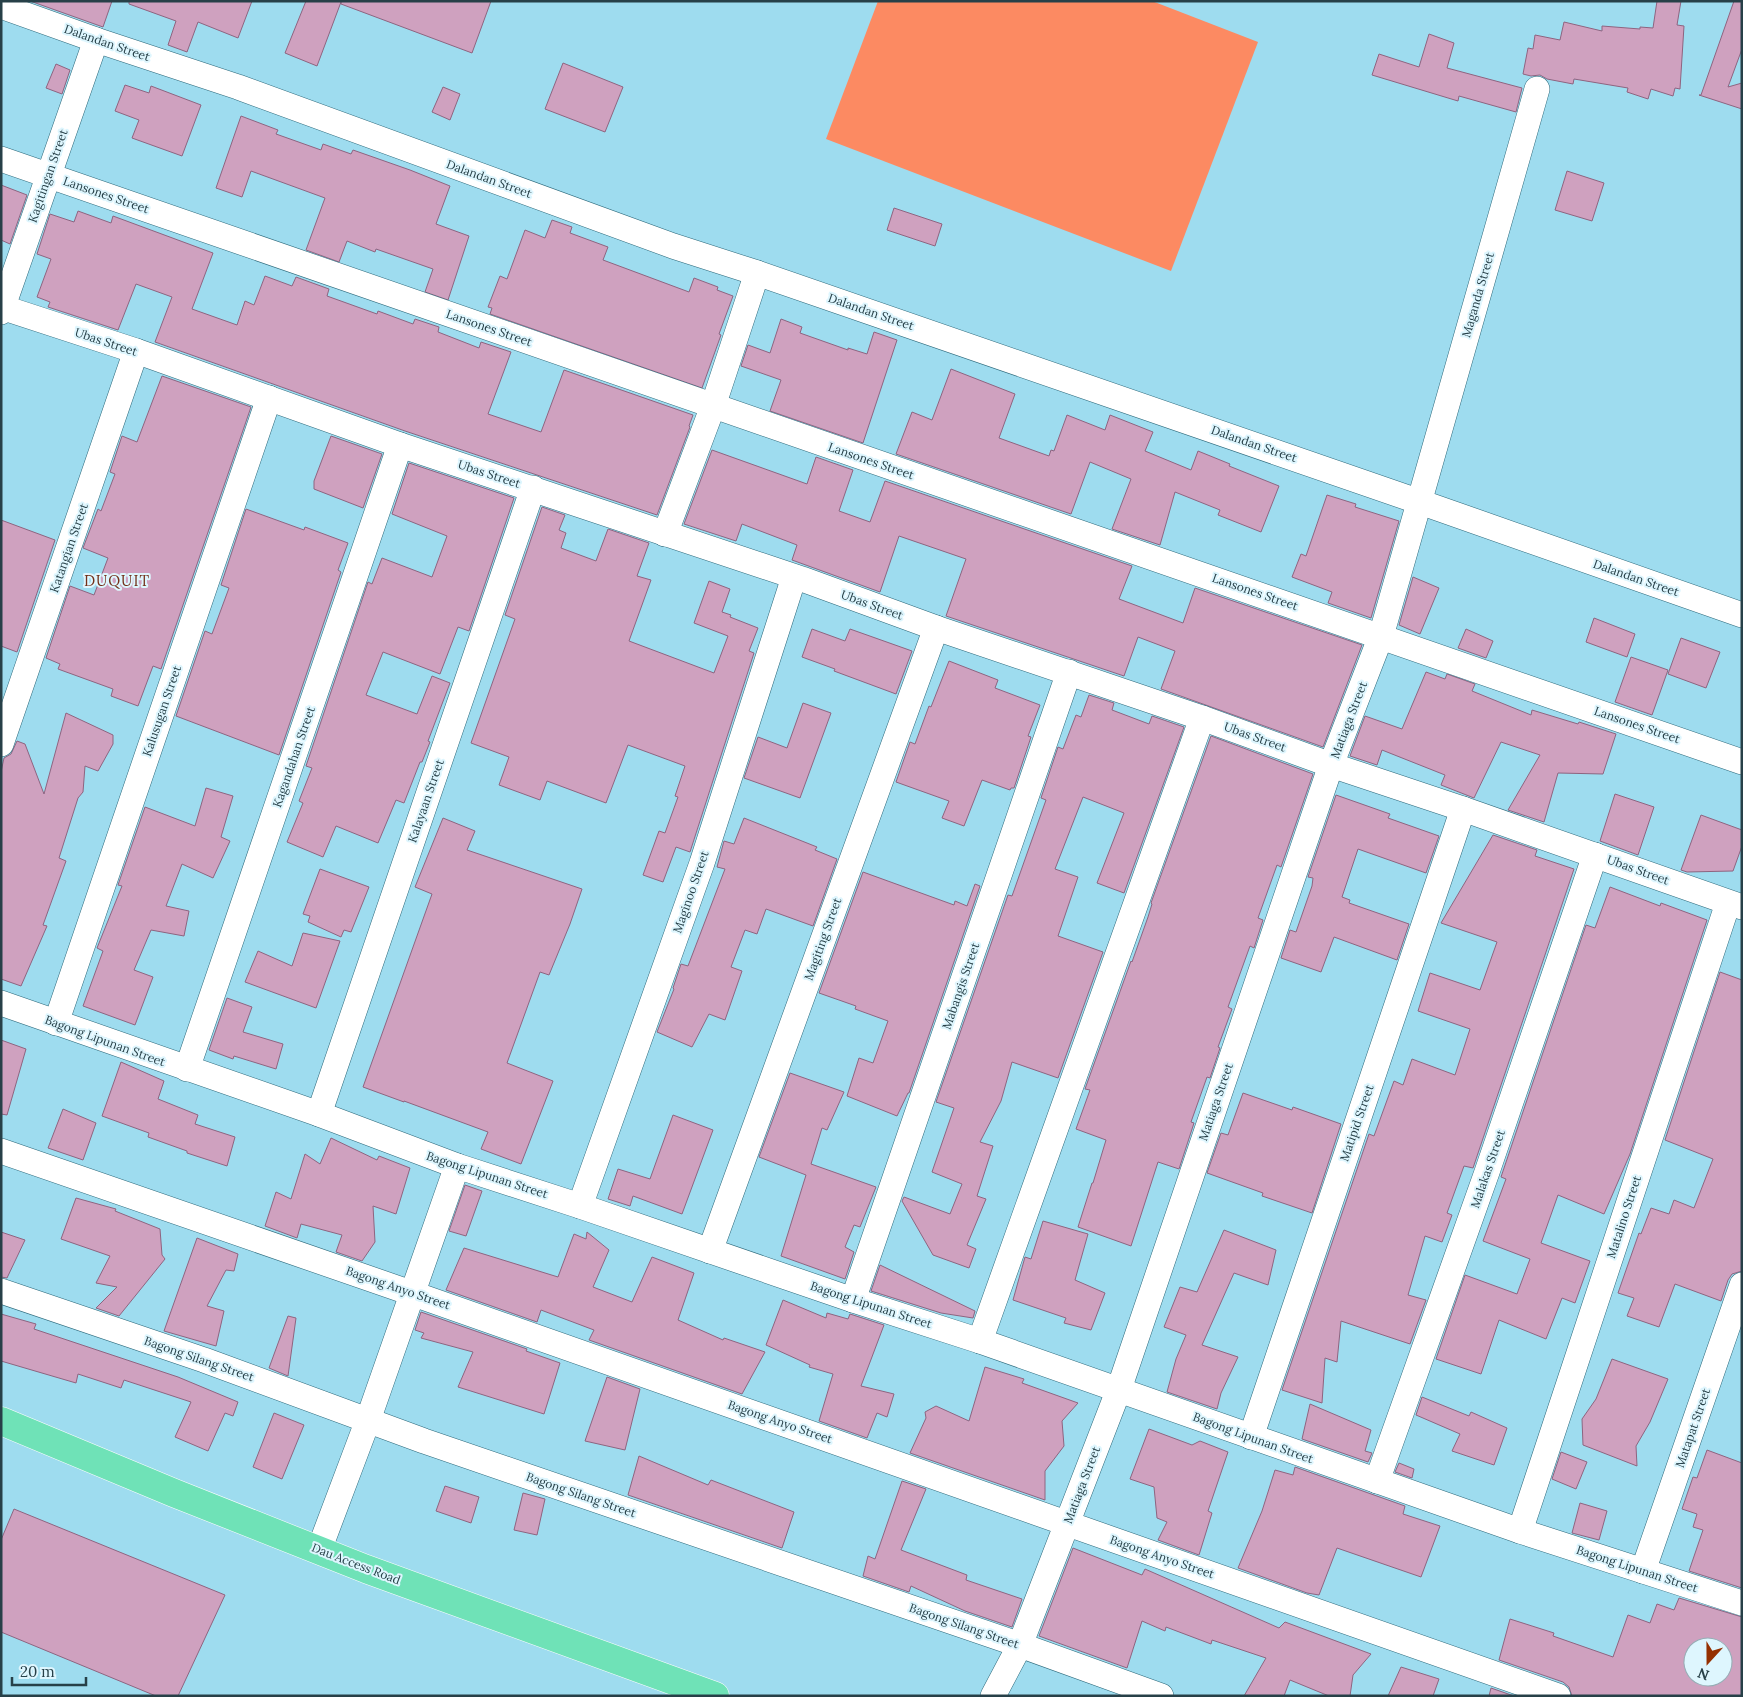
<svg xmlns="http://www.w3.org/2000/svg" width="1743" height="1697" font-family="Lora,serif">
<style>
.green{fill:#fc8a62}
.building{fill:#cfa1bf;stroke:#8e6480;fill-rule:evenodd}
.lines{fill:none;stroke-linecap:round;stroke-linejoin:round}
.minor-casing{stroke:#2d697b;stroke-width:26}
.major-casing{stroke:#fff;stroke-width:29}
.minor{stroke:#fff;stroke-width:25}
.major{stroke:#6fe2b7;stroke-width:28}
.labels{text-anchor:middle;stroke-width:4;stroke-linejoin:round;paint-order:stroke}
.street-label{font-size:12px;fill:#274048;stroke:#def6fe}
.quarter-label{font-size:15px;letter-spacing:1px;fill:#733119;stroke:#def6fe}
</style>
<rect width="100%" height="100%" fill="#9edcef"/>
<polygon class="green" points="878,1 1152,1 1258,42 1171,271 826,139"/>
<g class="building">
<polygon points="30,1 112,1 103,27"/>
<polygon points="129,1 252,1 238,38 198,22 187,52 168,45 176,21 129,4"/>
<polygon points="306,1 491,1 472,53 341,4 341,2 317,66 285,53"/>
<polygon points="1657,1 1681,1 1677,25 1684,26 1680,89 1675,88 1673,96 1651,89 1648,99 1627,92 1628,88 1574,79 1573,84 1547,79 1540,75 1531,76 1523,74 1528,48 1533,49 1535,35 1560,40 1564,22 1602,31 1602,26 1640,29 1640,27 1653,28"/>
<polygon points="1734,1 1742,1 1742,49 1728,87 1742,83 1742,109 1699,95 1701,95"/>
<polygon points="1429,34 1454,43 1447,68 1522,88 1516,112 1459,96 1458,101 1372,75 1379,54 1419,67"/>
<polygon points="563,63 623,87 605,132 545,109"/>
<polygon points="56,64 70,70 62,94 46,88"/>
<polygon points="125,85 149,93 151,86 201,105 182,156 132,138 139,120 115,111"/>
<polygon points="443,87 460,94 450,120 432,112"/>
<polygon points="241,116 278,130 276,134 321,150 323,144 351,154 353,150 410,170 450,186 436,224 469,236 448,300 425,292 433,269 376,249 375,252 347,241 339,262 306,250 325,198 251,171 242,197 216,188"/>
<polygon points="1567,171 1604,183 1592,221 1555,210"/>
<polygon points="1,185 27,195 10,244 1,240"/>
<polygon points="894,208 942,224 935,246 887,230"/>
<polygon points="78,211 111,223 113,216 213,253 192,309 237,325 245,301 254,305 265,276 292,286 296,277 329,289 327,296 377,314 378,311 413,324 415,319 439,327 438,332 479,348 481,342 511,352 488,414 541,432 564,370 693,415 689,426 690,427 657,515 405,431 155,342 172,297 136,284 118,330 48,307 50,302 37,297 51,259 37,254 50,214 74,222"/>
<polygon points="552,220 572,227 570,233 608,247 603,260 689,292 694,278 718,287 717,290 733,296 719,334 721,335 702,388 490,314 492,308 488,307 500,276 507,279 525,230 545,238"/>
<polygon points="781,319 802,327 800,333 848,350 848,348 867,354 874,332 897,340 863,443 770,411 781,380 741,366 748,345 770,353"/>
<polygon points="951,369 1015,394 999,438 1049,456 1051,450 1054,451 1067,415 1105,430 1110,415 1153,432 1145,451 1191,470 1198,451 1230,464 1229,466 1279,486 1261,532 1218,515 1220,510 1175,492 1160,545 1112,529 1131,479 1090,462 1071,514 896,454 912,412 932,420"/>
<polygon points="162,376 251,407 161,669 153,666 138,706 111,696 113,689 58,669 60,664 46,658 70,586 94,595 108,558 83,548 98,509 101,511 115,474 110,472 122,436 137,442"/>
<polygon points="331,436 382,454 363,508 314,489 314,481"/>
<polygon points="712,450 807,484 816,457 853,470 839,511 870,522 885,481 1132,566 1119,599 1183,623 1195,588 1362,645 1323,747 1161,689 1175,651 1138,637 1124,676 946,616 966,559 899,536 880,592 792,560 797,545 742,524 736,541 684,524"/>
<polygon points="409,463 514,498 469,631 458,627 440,674 383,652 366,695 417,714 432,676 450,683 428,741 430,742 422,762 420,762 404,803 396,800 378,843 336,826 323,857 287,842 303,803 299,801 312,768 306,766 368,582 372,584 382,558 432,577 447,536 392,514"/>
<polygon points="1327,495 1356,504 1355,507 1399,521 1371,618 1328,603 1332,592 1292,577 1301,554 1306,556"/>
<polygon points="542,507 565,515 559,530 566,533 561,548 596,561 608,529 649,543 637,576 651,580 629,641 714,673 728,636 694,623 709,581 730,589 722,612 731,615 730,617 758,628 749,651 754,653 690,852 676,847 663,882 643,875 659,831 665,833 678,797 675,796 685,766 628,745 606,803 547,781 540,800 499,785 509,757 471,743 515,619 505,615"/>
<polygon points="246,509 304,530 305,527 348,543 338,570 341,572 279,755 176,716 205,631 212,634 229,588 221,585"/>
<polygon points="1,520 55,540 17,652 1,646"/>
<polygon points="1413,577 1439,588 1420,634 1399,625"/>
<polygon points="1594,618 1635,634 1627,657 1586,642"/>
<polygon points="812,629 845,641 850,629 912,651 896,694 834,671 835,669 802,657"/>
<polygon points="1466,629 1493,641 1486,658 1458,648"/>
<polygon points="1681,638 1720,652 1706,688 1668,674"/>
<polygon points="1631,657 1668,670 1652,715 1615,702"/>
<polygon points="949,661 998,680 995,688 1040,705 1028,736 1031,737 1014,788 1011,788 1010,790 982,780 964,826 942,818 949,801 896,782 910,742 915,744 929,706 931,707"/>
<polygon points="1426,672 1445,679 1447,674 1475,684 1472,691 1531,715 1532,710 1578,724 1579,722 1616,734 1603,774 1558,773 1544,822 1508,810 1540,755 1501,742 1474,798 1441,785 1445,775 1382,750 1377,765 1350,756 1365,716 1402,729"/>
<polygon points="1089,695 1114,703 1112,710 1149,724 1152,716 1184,727 1124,893 1097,883 1124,813 1083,797 1055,869 1078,877 1058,936 1103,952 1058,1078 1012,1062 1001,1101 980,1142 993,1146 977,1196 986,1199 967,1245 976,1249 969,1268 933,1255 902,1201 904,1197 950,1214 962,1184 932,1172 954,1108 936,1102 1008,895 1012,896 1046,800 1041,798 1058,747 1063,749 1076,715 1081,717"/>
<polygon points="803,703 831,713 800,798 744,778 758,737 787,748"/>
<polygon points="66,713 113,735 113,744 98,771 85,766 83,792 78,798 59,858 66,861 43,925 47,926 21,986 1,979 1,772 4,758 11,754 17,741 25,744 44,794"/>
<polygon points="1211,736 1313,774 1281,867 1277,865 1258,918 1263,920 1254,948 1250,946 1228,1007 1232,1009 1218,1047 1220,1048 1210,1078 1207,1077 1191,1122 1194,1123 1179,1169 1158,1162 1131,1246 1078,1227 1092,1183 1093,1183 1106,1140 1076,1129 1090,1090 1085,1089 1131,961 1132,962 1148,917 1152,904 1151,903"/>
<polygon points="206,788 233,796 221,837 230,841 213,878 182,864 166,906 189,911 184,936 151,930 134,970 153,977 135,1025 83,1006 103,951 97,948 122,886 118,885 145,807 195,826"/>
<polygon points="1615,794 1654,807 1638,855 1600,841"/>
<polygon points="1336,795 1390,814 1388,818 1439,836 1426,873 1358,849 1342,897 1350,900 1349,903 1409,924 1397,960 1334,937 1321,972 1281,958 1290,930 1296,932 1312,886 1313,878 1308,877"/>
<polygon points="1701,815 1742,830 1742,846 1733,871 1687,872 1681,870"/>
<polygon points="443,818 475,831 467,850 582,889 570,924 549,975 540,972 507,1063 553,1081 521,1164 481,1149 488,1132 404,1101 404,1102 363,1087 432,894 415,887"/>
<polygon points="744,818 817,847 815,850 837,859 813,926 766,909 757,934 745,930 731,967 742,971 725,1020 709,1014 692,1047 657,1032 674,989 673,988 681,964 688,966 725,869 717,867 724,841 734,844"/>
<polygon points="1493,835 1537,850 1535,856 1574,869 1473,1168 1464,1166 1447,1213 1452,1215 1442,1242 1425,1236 1408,1295 1426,1300 1410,1344 1341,1321 1337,1362 1325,1358 1322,1403 1282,1390 1369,1134 1374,1136 1394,1081 1403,1085 1412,1059 1455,1075 1470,1029 1418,1011 1430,973 1480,990 1497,942 1441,923"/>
<polygon points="320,869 369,887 351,932 344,930 341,937 308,922 310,916 303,914"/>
<polygon points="863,872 954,905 955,901 967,906 975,884 980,886 909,1093 908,1093 897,1116 847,1096 859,1058 873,1063 888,1021 855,1009 856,1006 819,993"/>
<polygon points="1610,887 1660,906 1661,903 1707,920 1630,1154 1604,1214 1558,1195 1541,1243 1590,1261 1575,1303 1562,1298 1546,1339 1499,1320 1481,1374 1436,1359 1465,1275 1517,1294 1530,1259 1483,1241 1506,1179 1501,1177 1586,925 1595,928"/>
<polygon points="303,933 340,941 316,1008 245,982 258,951 292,966"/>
<polygon points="1720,972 1742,980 1742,1271 1732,1274 1728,1280 1721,1301 1675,1284 1659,1327 1627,1316 1634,1298 1618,1293 1639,1233 1641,1234 1651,1208 1669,1214 1674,1200 1694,1208 1713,1159 1665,1140"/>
<polygon points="227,998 252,1007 243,1032 283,1044 276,1069 234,1056 233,1059 209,1050"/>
<polygon points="1,1040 26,1049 7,1115 1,1114"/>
<polygon points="121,1062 164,1081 158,1099 198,1115 195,1124 235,1137 227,1166 187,1153 187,1151 148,1137 149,1133 102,1116"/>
<polygon points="790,1073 844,1092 827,1130 822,1128 811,1164 876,1187 860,1227 854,1225 845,1247 854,1252 845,1279 781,1256 806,1175 759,1157"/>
<polygon points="1243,1093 1292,1110 1293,1107 1341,1124 1312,1213 1262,1196 1263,1193 1207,1173 1221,1133 1228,1135"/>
<polygon points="63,1109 96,1123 83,1160 48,1148"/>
<polygon points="673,1115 713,1130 682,1214 633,1196 630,1206 608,1199 618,1169 650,1179"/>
<polygon points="331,1138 377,1160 379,1156 410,1168 396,1214 373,1206 375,1242 362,1261 336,1252 342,1235 301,1224 297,1238 265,1226 276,1192 291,1199 305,1154 320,1164"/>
<polygon points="465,1185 482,1191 466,1236 449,1231"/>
<polygon points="76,1198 116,1209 115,1211 160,1229 162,1255 165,1259 119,1316 96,1308 117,1287 96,1283 110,1256 61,1239"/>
<polygon points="1043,1221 1088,1234 1075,1280 1105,1293 1091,1330 1064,1323 1066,1318 1013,1300 1025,1257 1031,1259"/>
<polygon points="1224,1230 1276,1250 1268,1285 1234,1273 1202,1345 1238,1357 1221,1393 1217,1409 1167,1392 1176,1359 1186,1335 1164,1327 1180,1287 1197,1292"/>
<polygon points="1,1232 25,1240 7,1278 1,1277"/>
<polygon points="587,1232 609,1250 593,1287 632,1302 652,1257 694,1273 678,1320 723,1340 724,1338 765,1352 742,1394 589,1340 594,1330 541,1310 537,1322 446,1290 464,1248 558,1277 574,1234 586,1239"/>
<polygon points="197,1238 238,1254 234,1271 226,1270 207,1306 224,1311 216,1346 164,1331"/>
<polygon points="880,1265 975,1311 973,1318 941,1313 871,1291"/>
<polygon points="783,1300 826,1318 827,1313 848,1319 850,1314 884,1325 861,1386 894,1394 887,1417 877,1413 867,1438 819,1421 833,1374 809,1367 810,1365 766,1345"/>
<polygon points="421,1312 527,1349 526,1351 560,1363 544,1414 458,1387 473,1352 421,1338 424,1333 415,1330"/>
<polygon points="1,1314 36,1324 34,1329 178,1377 238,1402 233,1416 225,1413 208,1451 175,1437 191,1402 124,1380 121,1388 78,1374 76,1383 1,1361"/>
<polygon points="288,1316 296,1318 288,1376 269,1368"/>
<polygon points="1612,1359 1668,1379 1650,1422 1636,1446 1637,1466 1583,1445 1582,1419 1596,1399"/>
<polygon points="985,1367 1024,1379 1022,1383 1078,1403 1062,1421 1064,1446 1045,1471 1045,1500 910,1453 926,1418 925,1412 936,1406 969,1421"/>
<polygon points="607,1377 640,1389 625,1450 585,1441"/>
<polygon points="1422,1397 1469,1416 1471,1412 1507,1428 1494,1465 1452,1451 1460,1434 1416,1415"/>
<polygon points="1310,1404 1371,1430 1365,1451 1372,1453 1368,1462 1302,1439"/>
<polygon points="274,1413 304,1425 282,1479 253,1467"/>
<polygon points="1149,1429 1192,1445 1200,1441 1228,1452 1208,1511 1212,1513 1199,1555 1158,1540 1167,1522 1157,1518 1154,1487 1130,1479"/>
<polygon points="1707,1450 1742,1463 1742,1588 1689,1571 1703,1530 1693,1527 1697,1514 1682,1509 1693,1477 1697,1478"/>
<polygon points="1561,1452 1587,1462 1576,1489 1552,1479"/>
<polygon points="639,1456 708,1485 711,1480 794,1512 782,1548 628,1495"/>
<polygon points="1399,1463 1414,1469 1412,1478 1395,1472"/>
<polygon points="1295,1467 1405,1506 1403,1514 1440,1526 1421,1577 1337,1548 1319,1595 1307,1593 1238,1568 1262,1511 1275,1470 1293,1475"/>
<polygon points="902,1481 926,1489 901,1550 967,1575 966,1580 1022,1599 1012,1627 965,1611 911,1586 909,1592 863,1576 868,1556 875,1559"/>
<polygon points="445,1486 479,1497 471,1523 436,1511"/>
<polygon points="523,1493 545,1499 537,1535 514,1530"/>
<polygon points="1580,1503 1607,1511 1599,1540 1572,1533"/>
<polygon points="14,1509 225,1595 178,1696 156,1696 1,1632 1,1540"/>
<polygon points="1073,1548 1142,1575 1145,1569 1279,1628 1285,1622 1371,1654 1353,1675 1350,1696 1329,1696 1290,1680 1284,1696 1244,1696 1266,1658 1212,1640 1211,1644 1166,1627 1165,1631 1142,1621 1127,1668 1039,1636"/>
<path d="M 1679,1598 L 1742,1617 L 1742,1696 L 1572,1696 L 1569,1687 L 1563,1682 L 1499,1660 L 1510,1619 L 1554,1633 L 1553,1636 L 1613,1657 L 1628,1615 L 1650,1623 L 1657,1604 L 1674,1610 ZM 1693,1647 L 1723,1647 L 1723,1677 L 1693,1677 Z"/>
<polygon points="1401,1667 1439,1679 1433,1696 1388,1696"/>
<polygon points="1491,1688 1514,1696 1489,1696"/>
</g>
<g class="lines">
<defs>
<g id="minor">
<polyline points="1,6 96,40 238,87 673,246 757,273 1420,502 1742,615"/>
<path d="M 1,159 C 580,363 1162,559 1742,762"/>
<polyline points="1,307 136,351 400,445 802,579 936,628 1202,718 1331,765 1463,809 1742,907"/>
<polyline points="1,312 96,40"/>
<polyline points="665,534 713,406 757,273"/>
<polyline points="1,744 136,351"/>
<polyline points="1,1003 319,1114 457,1166 580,1206 853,1300 980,1341 1520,1531 1742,1603"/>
<polyline points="56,1023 269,398"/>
<polyline points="187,1069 400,445"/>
<polyline points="319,1114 533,488"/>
<polyline points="1,1151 411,1293 1558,1696"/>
<polyline points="580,1206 702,863 794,577"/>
<polyline points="710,1251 936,628"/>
<polyline points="1,1291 204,1360 424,1441 1020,1645 1161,1696"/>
<polyline points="853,1300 1069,672"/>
<polyline points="980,1341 1202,718"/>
<polyline points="1251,1437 1463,809"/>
<polyline points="1377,1481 1487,1172 1595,855"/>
<polyline points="1520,1531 1728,903"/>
<polyline points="319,1550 368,1420 457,1166"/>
<polyline points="1643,1571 1742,1285"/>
<polyline points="993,1696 1020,1645 1119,1389 1331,765 1381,636 1537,89"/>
</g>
<polyline id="major" points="1,1421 174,1493 366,1569 715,1696"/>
</defs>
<use href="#minor" class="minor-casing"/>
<use href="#major" class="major-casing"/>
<use href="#minor" class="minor"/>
<use href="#major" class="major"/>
</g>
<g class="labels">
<g class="street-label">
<text transform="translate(107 43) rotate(19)" y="4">Dalandan Street</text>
<text transform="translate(48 176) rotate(-71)" y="4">Kagitingan Street</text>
<text transform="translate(489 179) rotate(20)" y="4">Dalandan Street</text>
<text transform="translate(106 195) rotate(19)" y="4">Lansones Street</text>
<text transform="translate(1478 295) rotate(-74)" y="4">Maganda Street</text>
<text transform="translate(871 312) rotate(19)" y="4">Dalandan Street</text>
<text transform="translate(489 328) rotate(19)" y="4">Lansones Street</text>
<text transform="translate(106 342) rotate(18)" y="4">Ubas Street</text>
<text transform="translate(1254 444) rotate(19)" y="4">Dalandan Street</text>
<text transform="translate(871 461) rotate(19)" y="4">Lansones Street</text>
<text transform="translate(489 474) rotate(18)" y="4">Ubas Street</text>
<text transform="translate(69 548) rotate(-71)" y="4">Katangian Street</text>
<text transform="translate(1636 578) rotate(19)" y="4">Dalandan Street</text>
<text transform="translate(1255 592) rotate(19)" y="4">Lansones Street</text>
<text transform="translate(872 605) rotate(20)" y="4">Ubas Street</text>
<text transform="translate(162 711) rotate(-71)" y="4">Kalusugan Street</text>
<text transform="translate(1349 720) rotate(-69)" y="4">Matiaga Street</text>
<text transform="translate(1637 725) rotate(19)" y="4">Lansones Street</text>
<text transform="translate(1255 737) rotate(20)" y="4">Ubas Street</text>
<text transform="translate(294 757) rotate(-71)" y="4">Kagandahan Street</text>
<text transform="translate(426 801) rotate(-71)" y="4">Kalayaan Street</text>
<text transform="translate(1638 870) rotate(20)" y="4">Ubas Street</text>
<text transform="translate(691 892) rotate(-71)" y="4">Maginoo Street</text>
<text transform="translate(823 939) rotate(-70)" y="4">Magiting Street</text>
<text transform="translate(961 986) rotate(-71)" y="4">Mabangis Street</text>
<text transform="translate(105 1041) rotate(20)" y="4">Bagong Lipunan Street</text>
<text transform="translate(1216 1102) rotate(-71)" y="4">Matiaga Street</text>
<text transform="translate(1357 1123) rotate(-71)" y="4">Matipid Street</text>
<text transform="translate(1488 1169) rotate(-71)" y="4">Malakas Street</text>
<text transform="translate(487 1175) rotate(18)" y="4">Bagong Lipunan Street</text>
<text transform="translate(1624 1217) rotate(-72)" y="4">Matalino Street</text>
<text transform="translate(398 1288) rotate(19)" y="4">Bagong Anyo Street</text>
<text transform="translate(871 1305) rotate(18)" y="4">Bagong Lipunan Street</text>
<text transform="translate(199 1359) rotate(19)" y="4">Bagong Silang Street</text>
<text transform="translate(780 1422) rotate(19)" y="4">Bagong Anyo Street</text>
<text transform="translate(1693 1428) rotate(-71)" y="4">Matapat Street</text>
<text transform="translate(1253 1438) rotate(20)" y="4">Bagong Lipunan Street</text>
<text transform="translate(1082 1485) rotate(-69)" y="4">Matiaga Street</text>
<text transform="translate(581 1495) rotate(19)" y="4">Bagong Silang Street</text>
<text transform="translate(1162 1557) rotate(19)" y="4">Bagong Anyo Street</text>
<text transform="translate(356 1564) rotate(21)" y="4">Dau Access Road</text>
<text transform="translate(1637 1569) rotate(18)" y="4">Bagong Lipunan Street</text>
<text transform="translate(964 1626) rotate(19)" y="4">Bagong Silang Street</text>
</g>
<g class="quarter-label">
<text x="117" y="586">DUQUIT</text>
</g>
</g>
<rect width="1743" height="1697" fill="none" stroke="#274048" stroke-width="5"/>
<g transform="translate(1708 1662) rotate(201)"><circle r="24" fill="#def6fe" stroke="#95adb5"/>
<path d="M0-4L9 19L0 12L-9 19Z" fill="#953001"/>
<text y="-8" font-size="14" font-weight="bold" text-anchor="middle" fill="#274048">N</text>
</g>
<path d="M12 1677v8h74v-8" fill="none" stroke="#274048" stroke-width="2.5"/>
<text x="20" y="1677" font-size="15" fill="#274048" stroke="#def6fe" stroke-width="4" paint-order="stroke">20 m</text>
</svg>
